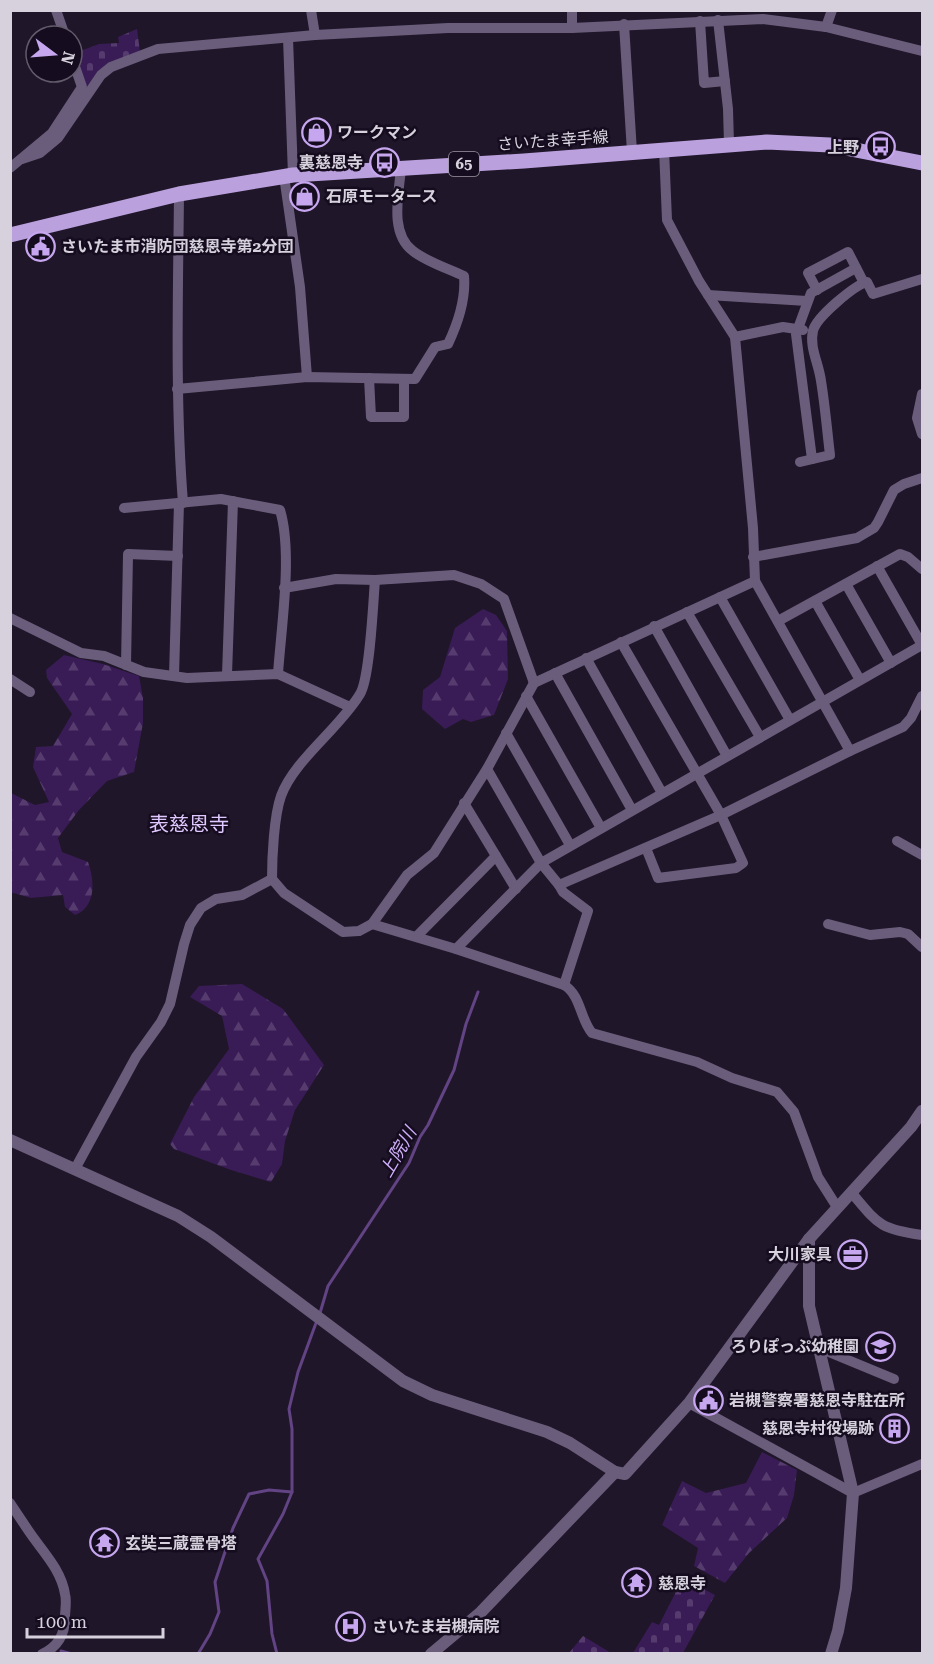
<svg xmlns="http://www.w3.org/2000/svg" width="933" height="1664" font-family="'Roboto Serif','Noto Sans JP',serif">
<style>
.forest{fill:url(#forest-firs)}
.cemetery{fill:url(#cemetery-stones)}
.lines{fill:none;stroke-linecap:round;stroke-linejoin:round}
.stream{stroke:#624384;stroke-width:3}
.minor{stroke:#6a5d7b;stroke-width:10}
.tertiary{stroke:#6a5d7b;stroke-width:12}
.primary{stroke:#bba0de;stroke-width:15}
.labels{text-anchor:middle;stroke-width:5;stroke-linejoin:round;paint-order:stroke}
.shield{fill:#150d1f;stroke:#9c96a4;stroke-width:1.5}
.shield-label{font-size:15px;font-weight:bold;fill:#d6d1dd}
.poi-label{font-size:16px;font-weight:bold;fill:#d6d1dd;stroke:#150d1f;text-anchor:start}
.street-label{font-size:16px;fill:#d6d1dd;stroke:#150d1f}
.water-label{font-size:18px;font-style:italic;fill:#d0affb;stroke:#150d1f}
.quarter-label{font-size:20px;fill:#dfc7ff;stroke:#150d1f}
</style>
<defs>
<pattern id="forest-firs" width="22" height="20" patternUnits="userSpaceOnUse" patternTransform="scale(1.5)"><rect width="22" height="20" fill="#391b56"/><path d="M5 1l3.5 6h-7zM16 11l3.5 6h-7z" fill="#553b6e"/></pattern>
<pattern id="cemetery-stones" width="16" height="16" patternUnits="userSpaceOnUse" patternTransform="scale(1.5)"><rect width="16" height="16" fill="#391b56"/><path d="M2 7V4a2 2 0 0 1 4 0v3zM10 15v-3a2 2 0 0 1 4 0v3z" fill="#553b6e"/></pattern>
</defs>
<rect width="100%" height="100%" fill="#1f1629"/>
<g class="forest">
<polygon points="483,609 496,615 507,631 508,679 494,715 471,722 463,719 445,729 422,709 423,690 440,677 455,628"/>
<path d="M 64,655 L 103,664 L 139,676 L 143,698 L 143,723 L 134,772 L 107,781 L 79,810 L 58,838 L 62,852 L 88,862 C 95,881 96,907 75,915 L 65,907 L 63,895 L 31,898 L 10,892 L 11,793 L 35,805 L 49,802 L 33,767 L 36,747 L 53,746 L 72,714 L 47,678 L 46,670 Z"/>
<polygon points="242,984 283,1009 324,1065 295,1110 285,1141 282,1164 271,1182 231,1170 174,1149 170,1144 194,1097 229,1049 222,1016 190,997 199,986"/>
<polygon points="762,1452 797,1470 794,1495 787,1518 749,1553 725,1583 694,1566 698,1548 662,1525 682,1481 706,1493 746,1483"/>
</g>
<g class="cemetery">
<polygon points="137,29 140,52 99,70 85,89 75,53 99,44 119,43 118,37"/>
<polygon points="683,1578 715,1595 683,1653 633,1653 652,1622 659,1625"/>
<polygon points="583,1636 611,1653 569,1653"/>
</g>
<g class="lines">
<g class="stream">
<polyline points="320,1313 328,1286 409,1163 420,1137 428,1125 454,1070 466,1024 478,992"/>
<polyline points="61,1651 72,1654"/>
<polyline points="198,1654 210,1634 219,1612 215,1582 233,1528 249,1494 269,1490 292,1492"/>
<polyline points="277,1654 272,1634 267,1581 258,1559 283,1514 292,1492 292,1429 289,1409 298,1372 316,1323"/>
</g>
<g class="minor">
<polyline points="56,10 65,36"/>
<polyline points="311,10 315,35"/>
<polyline points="572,10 572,28"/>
<polyline points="718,20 728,109 729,144"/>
<polyline points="700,21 704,83 725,81"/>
<polyline points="624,24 632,152"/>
<polyline points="826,27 832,10"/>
<polyline points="288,38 293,175"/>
<polyline points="664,149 667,220 699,281 735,337 753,528 755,581 850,751"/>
<polyline points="22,159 40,153 58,138 101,75 111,67 158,49 315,35 448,28 572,28 763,19 826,27 922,51"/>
<polyline points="10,168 52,133 82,87 72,58"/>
<polyline points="284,176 300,287 307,377"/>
<path d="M 179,194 C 178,297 175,400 183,503"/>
<polyline points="817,290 808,273 848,252 864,283"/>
<polyline points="708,295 807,301"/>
<polyline points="735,337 783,327 803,330"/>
<polyline points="369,378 371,417 404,417 404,379"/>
<path d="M 177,389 L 307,377 L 415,379 L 435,347 L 448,344 C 458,323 466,299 464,276 C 447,268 427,262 413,251 C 389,233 399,194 401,168"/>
<polyline points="922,394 917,418 922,434"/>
<polyline points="812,459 796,334 811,293 856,268"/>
<path d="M 800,462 L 830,455 C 827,430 825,405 821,381 C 819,364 809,347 813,331 C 816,317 855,285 867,282 L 873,294 L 922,279"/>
<path d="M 124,508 L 221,499 L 280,510 C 293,553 281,628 278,674"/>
<polyline points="753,557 857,538 874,528 878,522 894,490 904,484 922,478"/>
<polyline points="877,566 922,645"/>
<path d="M 375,580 C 373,604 370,678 360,694 C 340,728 294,760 281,796 C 274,816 272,857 272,879 L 284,893 L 343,932 L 359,931 L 372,924 L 407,875 L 434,853 L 487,769 L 534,683 L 755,581"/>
<polyline points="846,584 891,663"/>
<polyline points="284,588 336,579 375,580 454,575 481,584 504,599 534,683"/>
<polyline points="720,597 790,720"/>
<polyline points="815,601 860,680"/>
<polyline points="687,612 760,737"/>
<polyline points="10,618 81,653 104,656 144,672 187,678 278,674 350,707"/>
<polyline points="778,621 900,554 908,557 922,569"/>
<polyline points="654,626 727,756"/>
<polyline points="621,642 721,815 743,863 736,868 658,878 646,848"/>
<polyline points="586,658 662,793"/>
<polyline points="126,665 128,554 178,556"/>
<polyline points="555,673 632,810"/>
<polyline points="227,675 233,501"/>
<polyline points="174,676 179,503"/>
<polyline points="10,679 30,692"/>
<polyline points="526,696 601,828"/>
<polyline points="506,733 570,845"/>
<polyline points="487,769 541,863 559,885 721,815 850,751 903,727 911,718 922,696"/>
<polyline points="464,803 516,889"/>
<polyline points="897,841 922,855"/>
<polyline points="559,885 563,892 588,911 564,985"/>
<path d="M 372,924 L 456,949 L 564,985 C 581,995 580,1019 592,1033 L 697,1062 L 732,1078 L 777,1092 L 794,1112 L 818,1177 L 837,1207"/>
<polyline points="828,924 870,935 900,932 908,934 922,947"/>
<polyline points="417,936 496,856"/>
<polyline points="456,949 541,863 922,645"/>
<polyline points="75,1169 136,1057 161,1022 170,1004 184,944 190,925 201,908 216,899 242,895 272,879"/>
<path d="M 851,1192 C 878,1224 879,1229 922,1235"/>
<polyline points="819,1348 894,1379"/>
<polyline points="689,1403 853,1493 922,1464"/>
<path d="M 10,1503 C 16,1512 22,1521 28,1530 C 42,1551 61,1569 65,1594 C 67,1601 65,1610 65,1617 C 65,1635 58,1647 42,1654"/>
</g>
<g class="tertiary">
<polyline points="10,1140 178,1216 211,1237 403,1381 432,1395 547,1432 570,1443 615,1472 625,1474 689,1403 809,1239 911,1127 922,1111"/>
<polyline points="809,1239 809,1306 853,1493 846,1588 838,1631 831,1654"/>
<polyline points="431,1654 481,1612 615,1472"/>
</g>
<polyline class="primary" points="10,235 179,194 293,175 524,161 767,142 830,145 922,163"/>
</g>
<defs>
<symbol id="shop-ring" viewBox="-11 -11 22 22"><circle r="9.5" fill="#150d1f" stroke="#c7a6f0" stroke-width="1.5"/><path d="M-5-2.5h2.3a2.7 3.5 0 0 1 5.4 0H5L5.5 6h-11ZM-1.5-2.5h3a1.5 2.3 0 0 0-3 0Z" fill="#c7a6f0"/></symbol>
<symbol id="bus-ring" viewBox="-11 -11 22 22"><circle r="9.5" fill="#150d1f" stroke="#c7a6f0" stroke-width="1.5"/><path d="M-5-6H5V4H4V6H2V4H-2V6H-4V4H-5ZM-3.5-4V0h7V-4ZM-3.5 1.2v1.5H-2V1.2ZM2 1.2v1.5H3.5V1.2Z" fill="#c7a6f0"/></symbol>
<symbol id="civic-ring" viewBox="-11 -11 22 22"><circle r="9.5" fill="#150d1f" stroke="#c7a6f0" stroke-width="1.5"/><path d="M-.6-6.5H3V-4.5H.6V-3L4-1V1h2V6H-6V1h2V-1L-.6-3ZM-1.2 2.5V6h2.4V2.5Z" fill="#c7a6f0"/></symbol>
<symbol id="office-ring" viewBox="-11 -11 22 22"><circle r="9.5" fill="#150d1f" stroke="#c7a6f0" stroke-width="1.5"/><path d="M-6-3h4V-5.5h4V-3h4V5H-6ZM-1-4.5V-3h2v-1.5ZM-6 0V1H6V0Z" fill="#c7a6f0"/></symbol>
<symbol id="school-ring" viewBox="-11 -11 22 22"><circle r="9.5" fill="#150d1f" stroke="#c7a6f0" stroke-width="1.5"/><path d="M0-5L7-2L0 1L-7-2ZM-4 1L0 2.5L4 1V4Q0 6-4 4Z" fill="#c7a6f0"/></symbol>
<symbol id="building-ring" viewBox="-11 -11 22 22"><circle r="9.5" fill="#150d1f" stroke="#c7a6f0" stroke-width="1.5"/><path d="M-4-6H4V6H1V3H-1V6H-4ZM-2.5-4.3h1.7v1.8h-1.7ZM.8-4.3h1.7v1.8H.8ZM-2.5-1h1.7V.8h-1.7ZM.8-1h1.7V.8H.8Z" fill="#c7a6f0"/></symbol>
<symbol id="temple-ring" viewBox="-11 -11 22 22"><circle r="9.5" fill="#150d1f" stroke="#c7a6f0" stroke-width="1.5"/><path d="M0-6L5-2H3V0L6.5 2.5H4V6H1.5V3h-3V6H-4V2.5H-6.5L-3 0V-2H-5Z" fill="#c7a6f0"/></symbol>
<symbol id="hospital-ring" viewBox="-11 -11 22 22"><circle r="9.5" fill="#150d1f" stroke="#c7a6f0" stroke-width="1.5"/><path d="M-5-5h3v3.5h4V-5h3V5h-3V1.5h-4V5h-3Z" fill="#c7a6f0"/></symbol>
</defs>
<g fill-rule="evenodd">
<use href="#shop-ring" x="300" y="116" width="33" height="33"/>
<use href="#bus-ring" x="864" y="130" width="33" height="33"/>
<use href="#bus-ring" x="368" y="146" width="33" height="33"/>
<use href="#shop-ring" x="288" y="180" width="33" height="33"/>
<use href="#civic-ring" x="24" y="230" width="33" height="33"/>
<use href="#office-ring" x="836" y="1238" width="33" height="33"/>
<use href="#school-ring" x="864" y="1330" width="33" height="33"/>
<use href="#civic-ring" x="692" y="1384" width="33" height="33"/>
<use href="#building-ring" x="878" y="1412" width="33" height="33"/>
<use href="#temple-ring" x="88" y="1526" width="33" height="33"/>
<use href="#temple-ring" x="620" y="1566" width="33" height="33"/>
<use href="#hospital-ring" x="334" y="1610" width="33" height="33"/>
</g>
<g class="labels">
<rect class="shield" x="449" y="152" width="30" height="24" rx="4.5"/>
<g class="shield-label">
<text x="464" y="169">65</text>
</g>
<g class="poi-label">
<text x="337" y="138">ワークマン</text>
<text x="859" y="153" text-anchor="end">上野</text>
<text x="363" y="168" text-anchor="end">裏慈恩寺</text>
<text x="326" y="202">石原モータース</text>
<text x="61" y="252">さいたま市消防団慈恩寺第2分団</text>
<text x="832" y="1260" text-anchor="end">大川家具</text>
<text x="859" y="1352" text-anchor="end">ろりぽっぷ幼稚園</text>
<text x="729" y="1406">岩槻警察署慈恩寺駐在所</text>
<text x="874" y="1434" text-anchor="end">慈恩寺村役場跡</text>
<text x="125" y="1549">玄奘三蔵霊骨塔</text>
<text x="658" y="1589">慈恩寺</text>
<text x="372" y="1632">さいたま岩槻病院</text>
</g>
<g class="street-label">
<text transform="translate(553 140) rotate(-4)" y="6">さいたま幸手線</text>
</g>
<g class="water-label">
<text transform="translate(398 1152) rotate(-60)" y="6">上院川</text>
</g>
<g class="quarter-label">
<text x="189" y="831">表慈恩寺</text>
</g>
</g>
<rect width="933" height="1664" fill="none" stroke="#d6d1dd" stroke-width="24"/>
<g transform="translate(54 54) rotate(106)"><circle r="28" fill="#150d1f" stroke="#625b6b" stroke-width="1.5"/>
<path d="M0-4.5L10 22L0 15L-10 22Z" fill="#c7a6f0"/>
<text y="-9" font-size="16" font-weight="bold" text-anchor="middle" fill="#d6d1dd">N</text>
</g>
<path d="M27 1628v9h136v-9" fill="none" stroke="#d6d1dd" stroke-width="3"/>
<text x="36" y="1628" font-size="18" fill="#d6d1dd" stroke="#150d1f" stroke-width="4.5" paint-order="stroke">100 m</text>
</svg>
